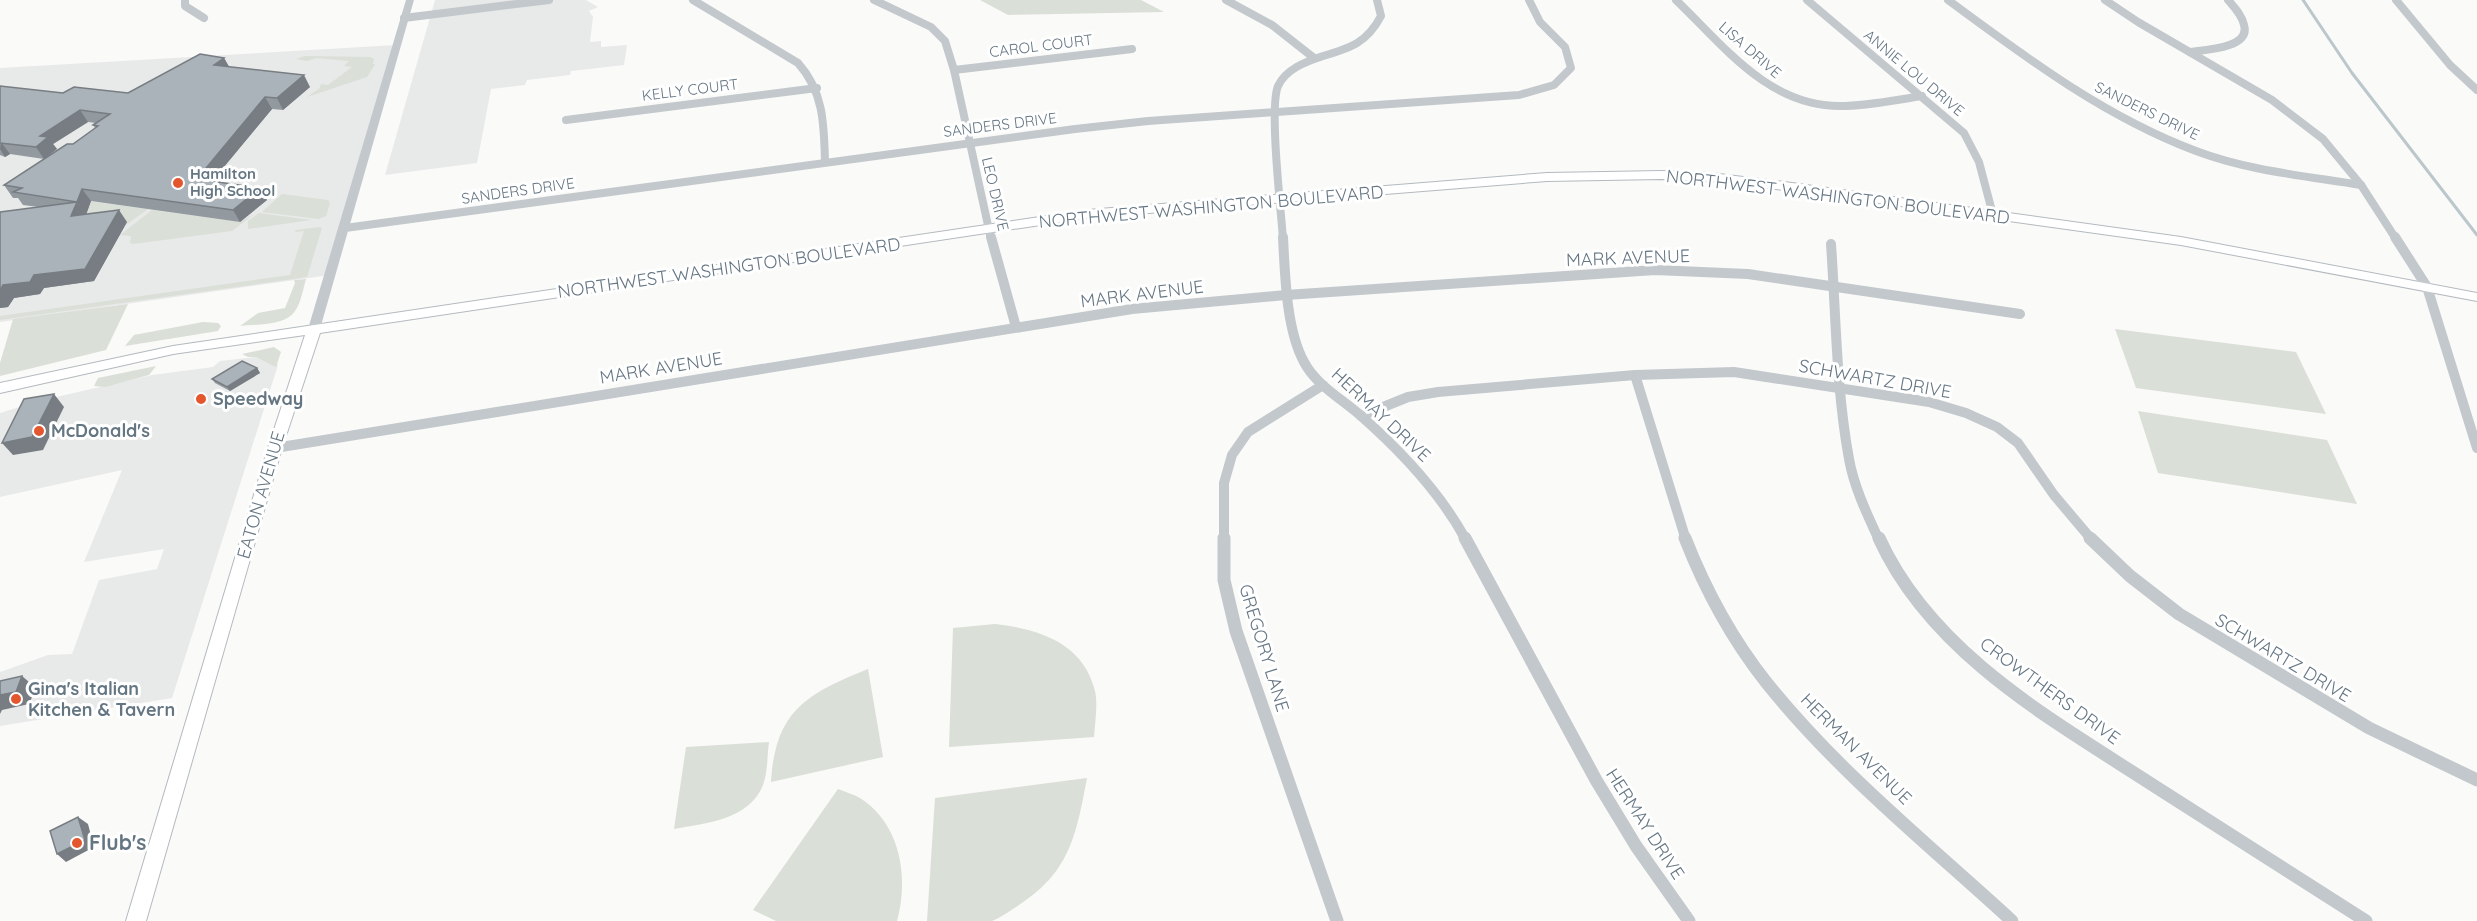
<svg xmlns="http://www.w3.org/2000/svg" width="2477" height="921" font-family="Quicksand,sans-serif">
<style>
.built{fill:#e8e9e9}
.green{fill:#dadfd7}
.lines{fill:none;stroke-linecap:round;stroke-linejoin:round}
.stream{stroke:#bbc7cb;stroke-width:3}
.secondary-casing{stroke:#b3babf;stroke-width:2}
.minor-far2{stroke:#c3c8cc;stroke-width:8}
.minor-far1{stroke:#c3c8cc;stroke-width:10}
.minor{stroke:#c3c8cc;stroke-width:13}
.tertiary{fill:#c3c8cc;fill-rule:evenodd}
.secondary{fill:#fff;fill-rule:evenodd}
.wall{fill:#929a9f}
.shaded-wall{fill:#777d82}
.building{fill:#aab3b9;stroke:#777d82;stroke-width:1.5}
.poi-dot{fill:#e4572e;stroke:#fff;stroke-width:2}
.labels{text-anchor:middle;stroke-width:6;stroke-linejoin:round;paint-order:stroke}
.far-street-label{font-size:15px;fill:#657683;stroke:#fff}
.far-poi-label{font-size:15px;font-weight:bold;fill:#657683;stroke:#fff;text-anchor:start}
.street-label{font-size:18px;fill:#657683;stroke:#fff}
.poi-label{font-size:18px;font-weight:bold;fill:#657683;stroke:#fff;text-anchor:start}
.near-poi-label{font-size:21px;font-weight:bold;fill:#657683;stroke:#fff;text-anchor:start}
</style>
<rect width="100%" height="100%" fill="#fafaf8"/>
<g class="built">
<polygon points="435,0 586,0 598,7 589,11 593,17 590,42 601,41 601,47 627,45 624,65 571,71 570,75 527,80 525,85 491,89 477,163 385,175"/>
<polygon points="397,45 330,275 0,322 0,68"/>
<polygon points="256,357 278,365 172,698 0,726 0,672 48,655 72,654 99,580 157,569 164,549 84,562 122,470 0,497 0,413 39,401 152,375 213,367 220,361"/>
</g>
<g class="green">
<polygon points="980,0 1141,0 1164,12 1008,15"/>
<polygon points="305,56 370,57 374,59 373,64 375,64 367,77 307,97 319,89 321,84 328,85 352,67 344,66 349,61 316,58 307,61 296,59"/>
<polygon points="282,194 328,200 330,203 326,216 319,219 262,212"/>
<polygon points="79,200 148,209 126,225 127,223 80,228"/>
<polygon points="152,210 240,222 254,214 232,231 133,244 130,243 131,236 120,235"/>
<polygon points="259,213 311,220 248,229 248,221"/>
<polygon points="320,227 322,228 307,277 0,320 0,316 290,275 304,231 295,232 296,230"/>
<path d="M 306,279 C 303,289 301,303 295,311 C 286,326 255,324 240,326 L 258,313 L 285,308 L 295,283 L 294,280 Z"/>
<polygon points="128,304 106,350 0,376 0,363 13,319"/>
<polygon points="203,322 218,323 221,326 218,331 125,346 134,335"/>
<polygon points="2115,329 2296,352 2326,414 2136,388"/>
<polygon points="274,347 281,352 276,367 256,357 248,357 242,354"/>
<polygon points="156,366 149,375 105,387 94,386 98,378"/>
<polygon points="2138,411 2327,440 2357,504 2158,473"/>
<path d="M 995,624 C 1038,629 1083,642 1095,691 C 1098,704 1095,723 1094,737 L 949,747 L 953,628 Z"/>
<path d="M 868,669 L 883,757 L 771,782 C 775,711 806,694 868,669 Z"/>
<path d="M 769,742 C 767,755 768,772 763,785 C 749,820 706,823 674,829 L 686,747 Z"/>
<path d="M 1087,778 C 1076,836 1070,873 1016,907 C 1008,912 1000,918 992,921 C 975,921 945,921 927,921 L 935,798 Z"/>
<path d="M 838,789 C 845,792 853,794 860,798 C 901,824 909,878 897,921 L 776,921 L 753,910 Z"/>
</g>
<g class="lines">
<polyline class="stream" points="2303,0 2352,73 2477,235"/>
<defs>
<polygon id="secondary" points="1661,171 1711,173 1792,183 2181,237 2477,293 2477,301 2181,245 1792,191 1711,181 1661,179 1547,181 1087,218 320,333 282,448 146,921 126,921 268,448 305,335 173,354 0,393 0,383 173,346 1087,210 1547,173"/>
</defs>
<use href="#secondary" class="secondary-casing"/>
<g class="minor-far2">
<polyline points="185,0 185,6 204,18"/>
<path d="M 693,0 L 798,63 C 824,92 824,125 825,162"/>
<polyline points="874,0 931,27 945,41 954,70 991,239"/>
<polyline points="1226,0 1272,25 1314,58"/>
<path d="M 1676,0 C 1724,46 1768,106 1840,106 C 1868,106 1895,100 1922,96"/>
<polyline points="1807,0 1964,133 1979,162 1993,215"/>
<path d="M 1948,0 C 2025,57 2105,117 2196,151 C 2249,171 2306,176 2361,185"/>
<polyline points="2105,0 2138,22 2272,100 2323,139 2361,185 2396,239"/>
<polyline points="2396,0 2450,65 2477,90"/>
<polyline points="404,18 549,0"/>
<path d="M 2190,52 C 2205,50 2251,48 2244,25 C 2242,15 2234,7 2228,0"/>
<polyline points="954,70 1132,49"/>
<polyline points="566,120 817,88"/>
<polyline points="345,228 1075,129 1148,121 1519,95 1554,85 1571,68 1565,47 1540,22 1529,0"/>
<path d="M 1283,239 C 1281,210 1269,108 1278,86 C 1286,69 1305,62 1323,56 C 1350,48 1367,43 1381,16 L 1377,0"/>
</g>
<g class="minor-far1">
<polyline points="991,237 1016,327"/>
<path d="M 1283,237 C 1285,274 1286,329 1304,362 C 1316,385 1342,399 1360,415 C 1401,451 1440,492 1466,540"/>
<polyline points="2395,237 2427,287 2477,448"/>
<path d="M 1831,244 C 1836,315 1836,388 1849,459 C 1854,487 1867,514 1879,540"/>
<polyline points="1635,375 1686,540"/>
<polyline points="1361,416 1408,397 1438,392 1635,375 1734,372 1929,402 1966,413 1997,427 2018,443 2054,495 2092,540"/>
<polyline points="275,448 1132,309 1286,295 1655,270 1748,274 2020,314"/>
<polyline points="1224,540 1224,483 1232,455 1248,432 1323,385"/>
</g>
<g class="minor">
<polyline points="1224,538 1224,580 1236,631 1337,921"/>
<polyline points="1465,538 1596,780 1636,846 1689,921"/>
<path d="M 1685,538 C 1705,589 1732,639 1766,682 C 1837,771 1928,844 2012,921"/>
<path d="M 1879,538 C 1932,655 2056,722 2159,789 C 2228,833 2297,877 2366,921"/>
<polyline points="2090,538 2130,576 2179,614 2369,728 2477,780"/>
</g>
<polygon class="tertiary" points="406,0 414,0 320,329 318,332 310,332 308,329"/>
<use href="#secondary" class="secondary"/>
</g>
<g class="wall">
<polygon points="224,58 229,67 310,87 283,110 272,109 212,181 267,200 240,222 91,201 86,214 127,222 94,281 44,288 40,294 14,298 8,307 0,308 0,212 39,207 23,205 18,198 13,198 4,185 73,144 95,128 93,125 96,123 88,122 53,144 57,149 44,159 10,154 5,157 0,155 0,86 63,93 128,93"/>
<polygon points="257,368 260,373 230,391 215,383 212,379"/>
</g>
<g class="shaded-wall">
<polygon points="224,58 231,70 214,65"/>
<polygon points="304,75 310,87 283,110 277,98"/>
<polygon points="265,97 272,109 204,191 197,179"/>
<polygon points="80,110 88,122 53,144 57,149 44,159 36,147 40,136"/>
<polygon points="1,142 10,154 5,157 0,149"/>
<polygon points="260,188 267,200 240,222 233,210"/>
<polygon points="82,189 91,201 86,215 77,202"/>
<polygon points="77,202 86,215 71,216"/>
<polygon points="119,210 127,222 94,281 44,288 40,294 14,298 8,307 0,308 0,291 3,285 34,275"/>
<polygon points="257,368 260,373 230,391 227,387"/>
<polygon points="54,394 64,407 43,450 13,455 2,443"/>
<polygon points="22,676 36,688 29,704 2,710 0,714 0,695"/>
<polygon points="78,817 88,824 94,847 66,862 57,854"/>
</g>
<g class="building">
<polygon points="200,54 224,58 214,65 304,75 277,98 265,97 197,179 260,188 233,210 82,189 77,202 13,192 22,188 4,185 67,144 73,144 98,126 93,125 110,114 80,110 40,136 48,137 36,147 0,143 0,86 63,93 74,87 128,93"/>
<polygon points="77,202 71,216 119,210 85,269 34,275 30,282 3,285 0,291 0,212"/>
<polygon points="242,361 257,368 227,387 212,379"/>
<polygon points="54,394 32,437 2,443 24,399"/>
<polygon points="22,676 16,692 0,695 0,681"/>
<polygon points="78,817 85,840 57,854 50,831"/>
</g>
<g class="poi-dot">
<circle cx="178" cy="183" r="6"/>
<circle cx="201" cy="399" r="6"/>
<circle cx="39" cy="431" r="6"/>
<circle cx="16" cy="699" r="6"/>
<circle cx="77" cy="843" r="6"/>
</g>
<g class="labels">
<g class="far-street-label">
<text transform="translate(1041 46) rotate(-7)" y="5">CAROL COURT</text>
<text transform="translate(1750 50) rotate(41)" y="5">LISA DRIVE</text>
<text transform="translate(1914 73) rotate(40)" y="5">ANNIE LOU DRIVE</text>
<text transform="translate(690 90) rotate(-7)" y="5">KELLY COURT</text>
<text transform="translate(2147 111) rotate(26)" y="5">SANDERS DRIVE</text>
<text transform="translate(1000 125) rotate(-7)" y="5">SANDERS DRIVE</text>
<text transform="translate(518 191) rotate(-8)" y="5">SANDERS DRIVE</text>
<text transform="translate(995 194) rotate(77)" y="5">LEO DRIVE</text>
</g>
<g class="far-poi-label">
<text x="190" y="179">Hamilton<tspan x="190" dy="17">High School</tspan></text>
</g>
<g class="street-label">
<text transform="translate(1838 197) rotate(7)" y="6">NORTHWEST WASHINGTON BOULEVARD</text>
<text transform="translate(1211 207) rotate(-5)" y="6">NORTHWEST WASHINGTON BOULEVARD</text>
<text transform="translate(1628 258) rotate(-2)" y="6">MARK AVENUE</text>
<text transform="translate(729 268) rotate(-8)" y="6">NORTHWEST WASHINGTON BOULEVARD</text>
<text transform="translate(1142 294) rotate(-7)" y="6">MARK AVENUE</text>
<text transform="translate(661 368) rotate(-9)" y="6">MARK AVENUE</text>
<text transform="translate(1875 379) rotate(10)" y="6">SCHWARTZ DRIVE</text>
<text transform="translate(1381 415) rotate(43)" y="6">HERMAY DRIVE</text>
<text transform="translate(261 495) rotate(-74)" y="6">EATON AVENUE</text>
<text transform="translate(1264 648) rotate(73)" y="6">GREGORY LANE</text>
<text transform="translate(2283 658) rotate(31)" y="6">SCHWARTZ DRIVE</text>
<text transform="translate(2050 691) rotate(36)" y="6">CROWTHERS DRIVE</text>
<text transform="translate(1856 749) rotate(45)" y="6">HERMAN AVENUE</text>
<text transform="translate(1645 824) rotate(57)" y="6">HERMAY DRIVE</text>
</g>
<g class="poi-label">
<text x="213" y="405">Speedway</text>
<text x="51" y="437">McDonald's</text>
<text x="28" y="695">Gina's Italian<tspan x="28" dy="21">Kitchen &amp; Tavern</tspan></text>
</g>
<g class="near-poi-label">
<text x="89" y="850">Flub's</text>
</g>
</g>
</svg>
